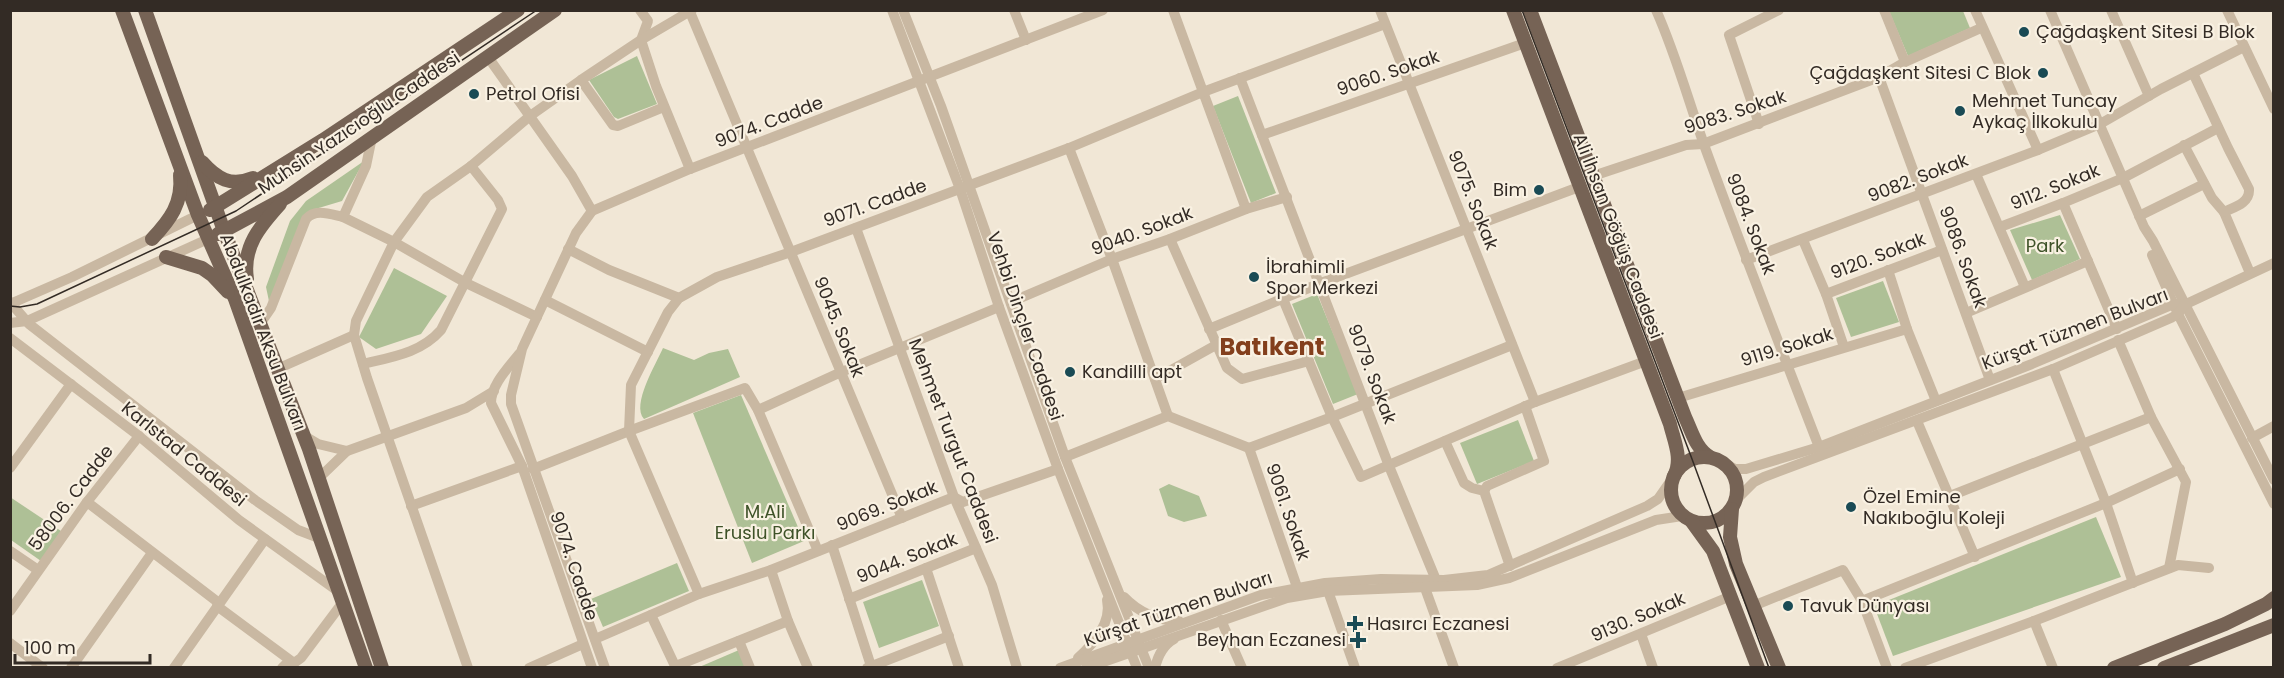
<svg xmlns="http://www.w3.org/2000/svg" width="2284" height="678" font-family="Poppins,sans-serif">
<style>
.green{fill:#aec096}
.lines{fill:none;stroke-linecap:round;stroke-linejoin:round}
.minor{stroke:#c9b8a2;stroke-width:10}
.major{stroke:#766355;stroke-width:14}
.tram{stroke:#332b25;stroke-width:1.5}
.poi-dot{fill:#1a4b55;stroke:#f9f1e2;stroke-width:2}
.labels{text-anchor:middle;stroke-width:4.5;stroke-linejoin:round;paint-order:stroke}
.poi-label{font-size:18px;fill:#332b25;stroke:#f9f1e2;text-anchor:start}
.street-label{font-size:18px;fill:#332b25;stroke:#f9f1e2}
.park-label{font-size:18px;fill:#3e5228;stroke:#f9f1e2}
.district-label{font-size:24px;font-weight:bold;fill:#833f1c;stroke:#f9f1e2}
</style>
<rect width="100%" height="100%" fill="#f1e7d6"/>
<g class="green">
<polygon points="1889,11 1963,11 1970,28 1908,56"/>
<polygon points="637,56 657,104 618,119 614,117 589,80"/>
<polygon points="1238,96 1276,193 1251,203 1213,106"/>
<polygon points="364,161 342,201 312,210 270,306 266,287 290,221 306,201"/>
<polygon points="2060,215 2080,259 2032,280 2010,230"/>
<polygon points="394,268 447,296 421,334 376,349 359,337"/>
<polygon points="1883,281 1899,322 1851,337 1836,298"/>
<polygon points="1317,294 1358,394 1333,404 1292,304"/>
<path d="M 663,348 L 694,360 L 709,353 L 728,349 L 740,377 L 644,419 C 631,405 656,364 663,348 Z"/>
<polygon points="741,395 804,541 752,563 693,413"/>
<polygon points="1518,420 1534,461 1477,484 1460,443"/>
<polygon points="1169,484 1199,496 1207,516 1184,522 1168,516 1159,489"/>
<polygon points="10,497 61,531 41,561 11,540"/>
<polygon points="2096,517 2121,577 1893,656 1874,606"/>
<polygon points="677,563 689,591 603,627 591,599"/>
<polygon points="922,580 939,626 879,648 863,602"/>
<polygon points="739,650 746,668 697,668"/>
</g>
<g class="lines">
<g class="minor">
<polyline points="640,10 648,21 641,40 656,86 690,169"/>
<polyline points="892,10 960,189 999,307 1058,469 1137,668"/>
<polyline points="903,10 941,106 1065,457 1149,668"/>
<polyline points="1014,10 1026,40"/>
<polyline points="1173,10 1246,209"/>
<polyline points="1380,10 1535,402"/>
<path d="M 1656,10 C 1678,59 1691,111 1710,161 C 1745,257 1782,351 1819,447"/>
<polyline points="1884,10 1905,62"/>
<polyline points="1975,10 2038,150"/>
<polyline points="2050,10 2144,227 2153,241 2274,480"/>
<polyline points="2111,10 2149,96"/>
<polyline points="2227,10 2274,109"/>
<polyline points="690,12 902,518"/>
<polyline points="488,57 572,176 592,211"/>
<path d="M 2193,73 L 2228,148 L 2249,189 C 2250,203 2235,207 2224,212 L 2250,273"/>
<polyline points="1879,77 1990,380"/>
<polyline points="1240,78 1389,466 1436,580"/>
<polyline points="581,80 613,125 618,126 664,107"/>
<polyline points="1759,124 1729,35 1779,10"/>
<polyline points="1262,135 1525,43"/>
<polyline points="372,137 366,166 343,217 394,242 466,283 537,317"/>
<polyline points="2184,145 2212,198 2224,212"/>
<polyline points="1069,148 1112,259 1168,416"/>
<polyline points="1976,174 2025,287"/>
<polyline points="1593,176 1686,145 1703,144 1879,77 1905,62 1981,28"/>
<polyline points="2063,203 2117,329"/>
<polyline points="2139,216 2204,184"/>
<polyline points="2000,227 2063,203 2123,178 2218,128"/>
<polyline points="856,228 954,497 992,585 1017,668"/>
<polyline points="1170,239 1227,368 1242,379 1309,361"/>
<polyline points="1803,240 1826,294 1844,347"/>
<polyline points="568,249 609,270 679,298"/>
<polyline points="2152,255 2178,314 2274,504"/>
<polyline points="1746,260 2038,150 2100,124 2161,89 2244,47"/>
<polyline points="1888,270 1907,329 1936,401"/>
<polyline points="1826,294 1942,250"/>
<polyline points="1283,299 1332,417 1361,477 1535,402 1646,361"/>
<polyline points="545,300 648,352"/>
<polyline points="10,302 29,324 255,500 298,530 319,538"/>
<polyline points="1011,302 1112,259 1170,239 1246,209 1287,197"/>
<polyline points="10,304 72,277 198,215"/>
<polyline points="1966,313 2088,261"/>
<polyline points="10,323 27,321 208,239"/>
<path d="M 260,324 L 271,308 L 306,219 C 315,208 330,214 343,217"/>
<polyline points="1209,329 1321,283 1579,187"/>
<polyline points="10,338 139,436 239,520 339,592"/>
<polyline points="2118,340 2151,417 2186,482 2169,568"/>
<path d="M 519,354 C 508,368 491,385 491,403 L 522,466 L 592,668"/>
<path d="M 363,364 C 392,357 421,353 441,330 L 502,209 L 498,200 L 471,166"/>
<polyline points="277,369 354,335"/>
<polyline points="2053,369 2106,503 2133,583"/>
<polyline points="1155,379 1216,345"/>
<polyline points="1678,398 1907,329"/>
<polyline points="758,410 839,373 999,307"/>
<polyline points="1917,421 1975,557"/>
<polyline points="303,435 318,444 347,451"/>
<polyline points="2252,438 2274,426"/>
<polyline points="1445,441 1464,483 1472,488 1484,491 1510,566"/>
<polyline points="1249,448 1332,417 1512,345"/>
<polyline points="1249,448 1297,587"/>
<polyline points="1065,457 1168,416 1249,448"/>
<polyline points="1721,461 1735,469 1746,469 1819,447 2032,364 2174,304 2184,305"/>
<polyline points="10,468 71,384"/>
<polyline points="533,469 629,431 745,388 758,410 818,551"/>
<polyline points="319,478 347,451 466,408 494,391"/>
<polyline points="1484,491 1487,486 1544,461 1525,406"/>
<polyline points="1950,496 2151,417"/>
<polyline points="1737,499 1754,482 1764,477 2053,369 2171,318 2178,314 2184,305 2274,263"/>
<polyline points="87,502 219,603"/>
<polyline points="411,506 522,466"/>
<polyline points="832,545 871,666"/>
<polyline points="10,551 38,570"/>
<polyline points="926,568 959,668"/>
<polyline points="771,570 788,621 808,668"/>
<polyline points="1425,588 1454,668"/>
<polyline points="1328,591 1355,668"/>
<polyline points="699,594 629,431 631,385 668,312 679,298 717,277 791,252 1069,148 1203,92 1385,24"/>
<path d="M 1124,597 C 1138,612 1158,621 1179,621"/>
<polyline points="849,599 976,548"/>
<polyline points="1862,601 2106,503 2180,469"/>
<polyline points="217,606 294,663"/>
<polyline points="1753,606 1843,570 1862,601 1887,668"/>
<polyline points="10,611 87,502 139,436"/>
<polyline points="651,615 676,668"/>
<polyline points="1221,620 1242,668"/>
<polyline points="2034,621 2053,668"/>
<polyline points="1641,634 1653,668"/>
<polyline points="595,639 699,594 771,570 954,497 963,502 1058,469"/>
<polyline points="739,641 750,668"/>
<polyline points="10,643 43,668"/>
<path d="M 1078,658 C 1094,643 1112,623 1107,600"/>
<polyline points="676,666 788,621"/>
<polyline points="71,668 152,553"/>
<polyline points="174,668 265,539"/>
<polyline points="282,668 286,664 294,663 301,658 343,602"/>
<polyline points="468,668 367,378 354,335 356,321 394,242 427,197 471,166 530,116 581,80 641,40 692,10"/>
<polyline points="529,668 583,644"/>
<polyline points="605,668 511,404 511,395 522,349 576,233 592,211 690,169 1103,10"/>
<polyline points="867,668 949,636"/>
<polyline points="1060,668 1261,595 1325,583 1381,579 1444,580 1488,575 1647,506 1658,499 1674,476"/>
<polyline points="1086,668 1287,598 1328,591 1477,585 1509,578 1656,520 1682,516"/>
<path d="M 1155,668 C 1158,655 1163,645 1174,639"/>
<polyline points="1557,668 1731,596"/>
<polyline points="1905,668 2034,621 2178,565 2209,568"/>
</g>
<g class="major">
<polyline points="122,10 198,215 235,299 366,668"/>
<polyline points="145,10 224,231 309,449 382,668"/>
<path d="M 1513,10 L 1670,424 C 1674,441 1683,459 1674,476"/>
<path d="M 1530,10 L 1685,417 C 1692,432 1696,449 1710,457"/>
<path d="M 202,162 C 217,179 231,187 253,178"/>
<polyline points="210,210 323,140 518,10"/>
<polyline points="218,234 287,197 555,10"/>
<path d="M 152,239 C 170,220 183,203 180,175"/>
<polyline points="166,257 202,268 212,275 228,292"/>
<path d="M 247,279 C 242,247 260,226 280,204"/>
<circle cx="1704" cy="490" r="33"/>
<polyline points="1732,509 1730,537 1736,564 1779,668"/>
<polyline points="1692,522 1713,551 1758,668"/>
<polyline points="2114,668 2225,624 2266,604 2274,598"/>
<polyline points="2164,668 2274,625"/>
</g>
<g class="tram">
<polyline points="1522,10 1692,459 1769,668"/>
<polyline points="10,306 20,307 37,304 236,211 537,10"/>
</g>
</g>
<g class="poi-dot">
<circle cx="2024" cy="32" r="6"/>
<circle cx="2043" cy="73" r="6"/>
<circle cx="474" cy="94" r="6"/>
<circle cx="1960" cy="111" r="6"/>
<circle cx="1539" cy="190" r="6"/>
<circle cx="1254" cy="277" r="6"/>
<circle cx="1070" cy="372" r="6"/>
<circle cx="1851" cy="507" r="6"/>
<circle cx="1788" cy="606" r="6"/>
<path d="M1352 615h6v6h6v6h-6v6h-6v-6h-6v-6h6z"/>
<path d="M1355 631h6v6h6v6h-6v6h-6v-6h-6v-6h6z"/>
</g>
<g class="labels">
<g class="poi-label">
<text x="2036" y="38">Çağdaşkent Sitesi B Blok</text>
<text x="2031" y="79" text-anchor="end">Çağdaşkent Sitesi C Blok</text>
<text x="486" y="100">Petrol Ofisi</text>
<text x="1972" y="107">Mehmet Tuncay<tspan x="1972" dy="21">Aykaç İlkokulu</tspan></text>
<text x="1527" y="196" text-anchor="end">Bim</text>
<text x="1266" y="273">İbrahimli<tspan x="1266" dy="21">Spor Merkezi</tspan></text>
<text x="1082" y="378">Kandilli apt</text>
<text x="1863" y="503">Özel Emine<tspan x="1863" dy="21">Nakıboğlu Koleji</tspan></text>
<text x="1800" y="612">Tavuk Dünyası</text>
<text x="1367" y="630">Hasırcı Eczanesi</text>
<text x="1346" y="646" text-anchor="end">Beyhan Eczanesi</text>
</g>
<g class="street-label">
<text transform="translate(1388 73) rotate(-19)" y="6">9060. Sokak</text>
<text transform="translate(1735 112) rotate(-18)" y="6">9083. Sokak</text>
<text transform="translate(769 122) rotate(-21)" y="6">9074. Cadde</text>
<text transform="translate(359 123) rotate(-34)" y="6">Muhsin Yazıcıoğlu Caddesi</text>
<text transform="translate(1918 178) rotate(-21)" y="6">9082. Sokak</text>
<text transform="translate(2055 187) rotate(-22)" y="6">9112. Sokak</text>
<text transform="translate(1473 200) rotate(68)" y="6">9075. Sokak</text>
<text transform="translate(875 203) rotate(-20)" y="6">9071. Cadde</text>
<text transform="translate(1751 224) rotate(69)" y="6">9084. Sokak</text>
<text transform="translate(1142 231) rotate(-21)" y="6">9040. Sokak</text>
<text transform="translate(1618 236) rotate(69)" y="6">Ali İhsan Göğüş Caddesi</text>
<text transform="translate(1878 256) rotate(-21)" y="6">9120. Sokak</text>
<text transform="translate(1963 257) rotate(70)" y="6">9086. Sokak</text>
<text transform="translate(1025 326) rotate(71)" y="6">Vehbi Dinçler Caddesi</text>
<text transform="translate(839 327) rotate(68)" y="6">9045. Sokak</text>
<text transform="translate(2075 329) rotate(-21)" y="6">Kürşat Tüzmen Bulvarı</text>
<text transform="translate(263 332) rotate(69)" y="6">Abdulkadir Aksu Bulvarı</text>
<text transform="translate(1787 347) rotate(-17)" y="6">9119. Sokak</text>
<text transform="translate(1372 374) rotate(69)" y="6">9079. Sokak</text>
<text transform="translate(953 441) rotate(69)" y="6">Mehmet Turgut Caddesi</text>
<text transform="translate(184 454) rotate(39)" y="6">Karlstad Caddesi</text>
<text transform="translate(71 498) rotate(-53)" y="6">58006. Cadde</text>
<text transform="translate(887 506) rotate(-22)" y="6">9069. Sokak</text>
<text transform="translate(1288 512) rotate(71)" y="6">9061. Sokak</text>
<text transform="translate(907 558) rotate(-22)" y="6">9044. Sokak</text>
<text transform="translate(574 566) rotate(71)" y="6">9074. Cadde</text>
<text transform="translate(1178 609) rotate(-19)" y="6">Kürşat Tüzmen Bulvarı</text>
<text transform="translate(1638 617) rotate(-23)" y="6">9130. Sokak</text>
</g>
<g class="park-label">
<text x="2045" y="252">Park</text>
<text x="765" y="518">M.Ali<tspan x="765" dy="21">Eruslu Parkı</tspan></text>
</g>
<g class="district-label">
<text x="1272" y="355">Batıkent</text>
</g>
</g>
<rect width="2284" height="678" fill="none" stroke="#332b25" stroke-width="24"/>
<path d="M15 654v9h135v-9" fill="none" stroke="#332b25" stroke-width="3"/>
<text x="24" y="654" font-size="18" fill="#332b25" stroke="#f9f1e2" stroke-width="4.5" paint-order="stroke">100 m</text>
</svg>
